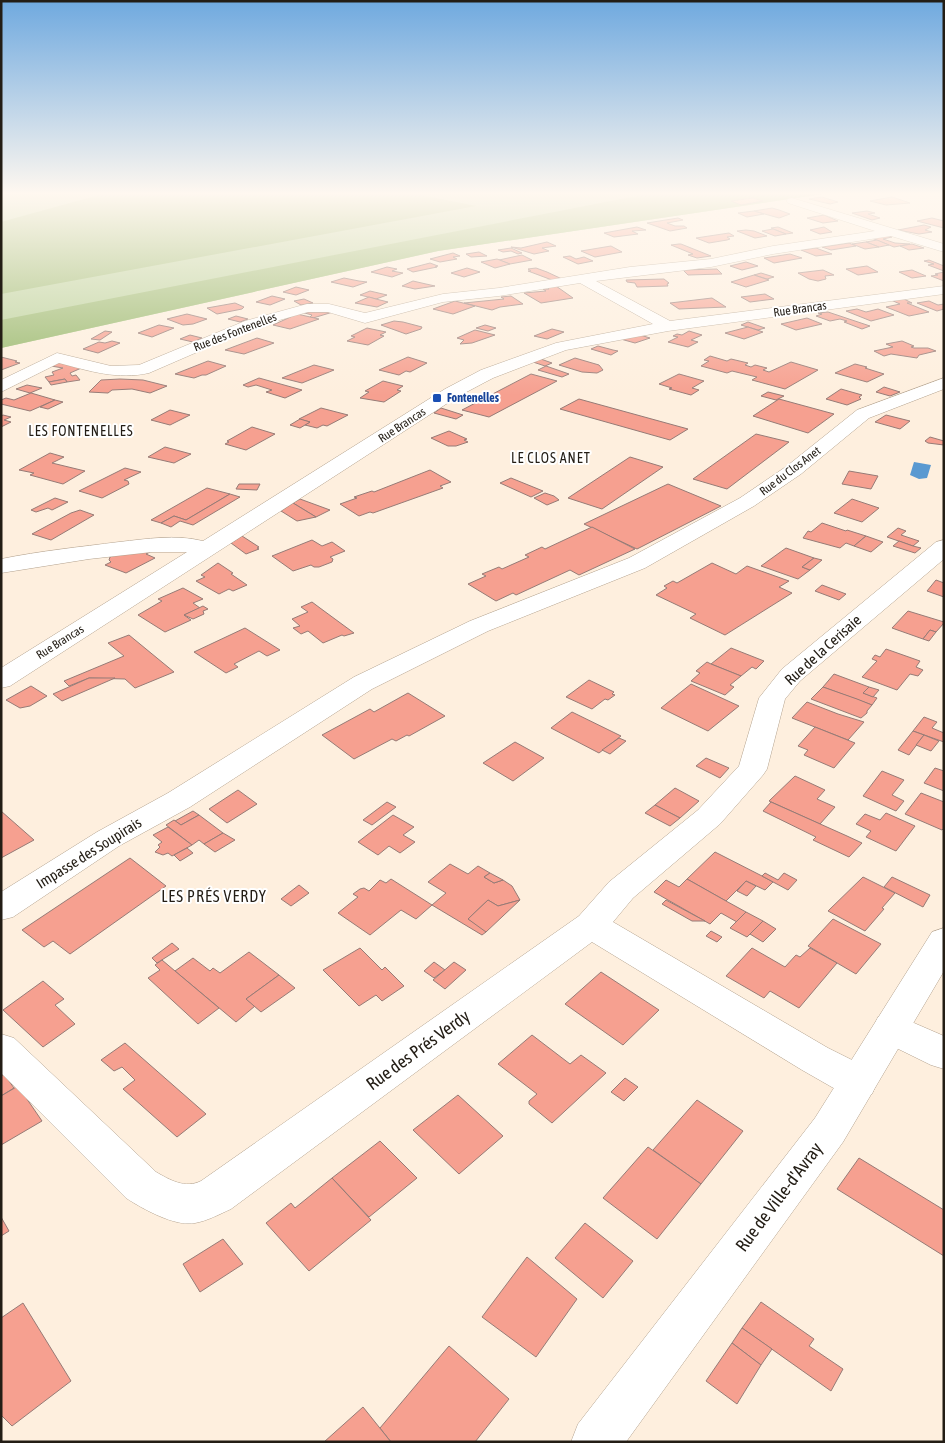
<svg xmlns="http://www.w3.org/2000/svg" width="945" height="1443" font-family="'Asap Condensed',sans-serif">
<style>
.green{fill:#b8d199}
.forest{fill:#98b86c}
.water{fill:#5a99d1}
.building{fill:#f6a090;stroke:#967b76}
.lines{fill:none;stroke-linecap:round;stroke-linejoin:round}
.street-casing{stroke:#b3a28e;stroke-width:1}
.secondary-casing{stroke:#b3a28e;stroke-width:1}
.street{fill:#fff;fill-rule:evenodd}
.secondary{fill:#fff;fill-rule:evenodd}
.transit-dot{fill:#1a4fb4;stroke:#fff;stroke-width:2}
.labels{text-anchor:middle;stroke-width:4;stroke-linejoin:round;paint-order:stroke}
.far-street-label{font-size:12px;fill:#231d15;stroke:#fff}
.far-transit-label{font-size:12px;font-weight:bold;fill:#164399;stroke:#fff;text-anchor:start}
.far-neighbourhood-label{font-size:14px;letter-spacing:1px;fill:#231d15;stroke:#fff}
.street-label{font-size:15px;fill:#231d15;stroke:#fff}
.neighbourhood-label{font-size:16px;letter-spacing:1px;fill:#231d15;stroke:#fff}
.near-street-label{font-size:18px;fill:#231d15;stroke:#fff}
</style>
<rect width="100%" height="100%" fill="#feefde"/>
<polygon class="green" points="1,193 830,193 438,251 1,348"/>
<g class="forest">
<polygon points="106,193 411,193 476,206 1,294 1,222"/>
<polygon points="652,193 830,193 438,251 1,348 1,320"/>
</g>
<polygon class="water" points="914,462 931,465 927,478 919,479 910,475"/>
<g class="building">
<polygon points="822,197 825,198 838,202 830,204 809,199"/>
<polygon points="892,197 910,203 886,205 870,201"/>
<polygon points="753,198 763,201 741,205 731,201"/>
<polygon points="772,208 779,210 790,214 779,218 754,211"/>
<polygon points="754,211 764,214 747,217 738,213"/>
<polygon points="867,211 875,213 868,214 880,218 872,220 852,213"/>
<polygon points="824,215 838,221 823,223 807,218"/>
<polygon points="678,218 683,220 667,223 675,226 684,226 687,228 670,231 647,223"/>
<polygon points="932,218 944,221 944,228 917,221"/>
<polygon points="924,225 931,227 925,230 932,232 919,234 898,230"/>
<polygon points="637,227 646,230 632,231 638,234 614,237 604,233"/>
<polygon points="778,227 793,233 786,234 771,228"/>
<polygon points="824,227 832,232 820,234 810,230"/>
<polygon points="773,229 786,234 775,236 762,231"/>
<polygon points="746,230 754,231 767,236 755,238 737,231"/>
<polygon points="729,233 734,236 727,237 730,239 727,240 709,243 696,238"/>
<polygon points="885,235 892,237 883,239 895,243 910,244 894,247 869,237"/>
<polygon points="877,240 889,245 879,247 866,242"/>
<polygon points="547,242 556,246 542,248 549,251 534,254 511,247 521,248"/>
<polygon points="866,242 879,247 865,249 852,244"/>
<polygon points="849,243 856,246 831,250 822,247"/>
<polygon points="679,244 681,244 711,256 697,258 688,255 693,254 671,245"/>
<polygon points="912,244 924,248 909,250 900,246"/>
<polygon points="611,246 622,252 595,257 581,251"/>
<polygon points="511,248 522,253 518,254 511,251 503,252 498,250"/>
<polygon points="816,248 832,254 816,256 801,250"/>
<polygon points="479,252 487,256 471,257 466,254"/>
<polygon points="453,253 460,256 453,257 457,259 440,262 430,259"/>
<polygon points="790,254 802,258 774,263 764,258"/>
<polygon points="522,255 532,260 510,264 499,260"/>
<polygon points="570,256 576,259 584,257 593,261 578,264 563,257"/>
<polygon points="497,259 510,264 495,268 481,262"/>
<polygon points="929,260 944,266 944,271 928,265 934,264 924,261"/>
<polygon points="746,262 758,266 742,270 730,266"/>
<polygon points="430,263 438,266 435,267 437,267 413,272 407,269"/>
<polygon points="867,266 878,272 858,275 846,269"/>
<polygon points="387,267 397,269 392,271 403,273 392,277 371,272"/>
<polygon points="467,268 480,272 464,277 451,273"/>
<polygon points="536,268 547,272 562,279 552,280 528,271 531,271 528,269"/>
<polygon points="717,269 722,274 688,275 683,270"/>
<polygon points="823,270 834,275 825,276 826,279 818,281 809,279 798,273"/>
<polygon points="912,270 926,276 912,278 899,272"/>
<polygon points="944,272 944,281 931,276 938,275 935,274"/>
<polygon points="761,273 774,277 767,279 754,275"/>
<polygon points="754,275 769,280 746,287 731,282"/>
<polygon points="344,278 359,281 367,282 353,287 331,282"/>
<polygon points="664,279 669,283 667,284 668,286 637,287 635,283 627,282 626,280"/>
<polygon points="413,281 426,284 435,286 415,289 402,286"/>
<polygon points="556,286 573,298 541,303 524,293 546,291 543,289 549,289 547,287"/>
<polygon points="296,287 309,290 296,295 283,292"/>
<polygon points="370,291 387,295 376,299 360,295"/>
<polygon points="765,294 774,299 750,302 741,297"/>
<polygon points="272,296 285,299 270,305 256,302"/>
<polygon points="511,296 523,304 500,307 492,310 464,303 504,299 501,297"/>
<polygon points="369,297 376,299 388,302 377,307 355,303"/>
<polygon points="712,298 726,307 679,309 670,303"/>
<polygon points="902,298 912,303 907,303 929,312 909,316 886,307 900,304 891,300"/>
<polygon points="304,299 313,303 301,305 294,301"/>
<polygon points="455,301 475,306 453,314 433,309"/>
<polygon points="929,301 938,305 944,304 944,309 937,311 917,303"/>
<polygon points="235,303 244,307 242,309 217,314 207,308"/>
<polygon points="857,309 866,312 878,309 894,315 871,321 846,311"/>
<polygon points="301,312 333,312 313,318 310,317 312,315"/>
<polygon points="828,312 870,326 862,329 844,322 847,321 840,319 830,321 816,316 822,314 818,313"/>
<polygon points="187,314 207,319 193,324 183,325 167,319"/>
<polygon points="297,314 319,319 290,329 273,325"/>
<polygon points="236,316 248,319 240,322 228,319"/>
<polygon points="807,318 822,324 796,330 781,324"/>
<polygon points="394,321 403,322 422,327 421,329 406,334 381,325"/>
<polygon points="748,322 765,328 758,330 741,325"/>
<polygon points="159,325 174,328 152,337 138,333"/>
<polygon points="485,325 496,328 488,331 476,328"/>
<polygon points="748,327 763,332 744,339 725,333"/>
<polygon points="367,328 386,332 380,335 384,336 368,345 347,341 355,337 351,336"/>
<polygon points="552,329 564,332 547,339 534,336"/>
<polygon points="475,330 495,335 472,343 460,344 464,340 457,338"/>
<polygon points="105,331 112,332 100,340 91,339"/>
<polygon points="689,331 702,335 691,340 698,342 688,347 668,342 678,337 673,336 677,334 682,335"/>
<polygon points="637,334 650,338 635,343 617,338"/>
<polygon points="190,335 202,338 193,342 180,339"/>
<polygon points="257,338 274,343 244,354 225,350"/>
<polygon points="112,341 120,343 98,353 83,349 99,342 105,343"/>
<polygon points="902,341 914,346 911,347 914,348 928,348 936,351 919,355 917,358 891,354 884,356 874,351 893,347 886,344"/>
<polygon points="598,346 613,350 618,351 611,355 591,349"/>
<polygon points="710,356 727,361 731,359 748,363 745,365 751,367 755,365 767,368 763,370 769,372 791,362 818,370 785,389 752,380 757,377 732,371 727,373 701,366 709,361 704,360"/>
<polygon points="1,357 17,361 15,362 20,363 1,370"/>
<polygon points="408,357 427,363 410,372 406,371 399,375 379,370"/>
<polygon points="538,358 552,363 545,366 530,361"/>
<polygon points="575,358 599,365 603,370 597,373 582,372 559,365"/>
<polygon points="61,361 86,366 70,373 72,376 76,375 80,380 67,382 65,379 49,382 45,377 54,375 52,372 63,368 51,366"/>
<polygon points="208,361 226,366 206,375 202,375 194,378 175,374"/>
<polygon points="855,364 867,367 865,368 884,374 867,382 835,373"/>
<polygon points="314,365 334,370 302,383 282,378"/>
<polygon points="546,366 569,374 562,377 538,370"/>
<polygon points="531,374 557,381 489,417 462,410"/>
<polygon points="679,374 704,381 692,388 699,390 691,395 669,389 672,388 659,384"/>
<polygon points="259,378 302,390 285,398 266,392 272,390 256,385 248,387 243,385"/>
<polygon points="65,379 67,382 51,385 49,382"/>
<polygon points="120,379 143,380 167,386 150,393 132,389 112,390 108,393 89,392 101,380"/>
<polygon points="383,381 403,386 397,390 401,391 384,402 360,398 369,392 365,391"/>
<polygon points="27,385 42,388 30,393 16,389"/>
<polygon points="884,387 900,392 890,396 876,392"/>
<polygon points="841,389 862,395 859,397 861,399 847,405 826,399"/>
<polygon points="768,392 784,396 776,400 761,396"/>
<polygon points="31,393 55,400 30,411 1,404 1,400 6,398 14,400"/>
<polygon points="579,399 688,429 670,440 560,409"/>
<polygon points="779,399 834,414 808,433 753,416"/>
<polygon points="55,400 63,402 48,409 40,407"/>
<polygon points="321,408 348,415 327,426 323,425 317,428 305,425 310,422 299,419"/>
<polygon points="441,408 463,415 456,419 434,413"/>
<polygon points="170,410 190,415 170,425 151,420"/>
<polygon points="3,415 11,417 4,420 11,422 1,427 1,416"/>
<polygon points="886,415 910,421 900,429 875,422"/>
<polygon points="300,419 310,422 300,428 290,425"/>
<polygon points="252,427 275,434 246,450 225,444 229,442 227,441"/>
<polygon points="449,431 467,439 464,440 468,442 456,446 448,446 431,438"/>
<polygon points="756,434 789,442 727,489 693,479"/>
<polygon points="930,437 944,441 944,445 928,443 925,441"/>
<polygon points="165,447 191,454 174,463 148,457"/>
<polygon points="50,453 64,457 52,463 85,471 63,484 30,475 34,473 19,470"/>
<polygon points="630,457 663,467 602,509 568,498"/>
<polygon points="125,468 141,472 124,480 128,481 129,484 102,498 79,491"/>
<polygon points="430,470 451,482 440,486 443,488 373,513 370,512 359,516 340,504 357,498 354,497 372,491 374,492"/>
<polygon points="849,471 878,476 871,489 842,484"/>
<polygon points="511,478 543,491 531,497 500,483"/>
<polygon points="239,484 260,484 257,490 236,489"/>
<polygon points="668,484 721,506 637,549 584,524"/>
<polygon points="207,488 230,494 186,520 174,516 161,523 151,520"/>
<polygon points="545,493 554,496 559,500 547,505 534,498"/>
<polygon points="230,494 240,497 193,525 180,521 171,527 161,523 174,516 186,520"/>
<polygon points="55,498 68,502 52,510 48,508 36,512 31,510"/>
<polygon points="300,499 330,510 316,517 293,503"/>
<polygon points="852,499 879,508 862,522 834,513"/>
<polygon points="293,503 316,517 297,521 281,511"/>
<polygon points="80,510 94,515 51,540 32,534 71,513"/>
<polygon points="822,523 846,531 847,530 866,536 854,546 846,543 840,548 803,538 808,531 811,532"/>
<polygon points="592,527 635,549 579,575 570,570 516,595 513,593 496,601 468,584 486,576 482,574 499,567 502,569 529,557 525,555 542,547 545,549"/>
<polygon points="898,528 906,531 901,535 919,541 913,546 887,537"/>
<polygon points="242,536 259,547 257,548 259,549 246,554 231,543"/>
<polygon points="866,536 883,542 871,552 854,546"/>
<polygon points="312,540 322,546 332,542 345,551 330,557 333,559 332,562 319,567 314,567 311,565 293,571 272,556"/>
<polygon points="899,541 913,546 921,548 915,553 893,546"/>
<polygon points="786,548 814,558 802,567 810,570 798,579 761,566"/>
<polygon points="125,551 150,552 146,554 155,558 126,573 105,565 111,562 109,560 110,557"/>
<polygon points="814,558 822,560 810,570 802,567"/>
<polygon points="218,563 233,573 231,574 247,585 233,591 229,589 219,594 196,581 205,577 201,575"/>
<polygon points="712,563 736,574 747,566 789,581 779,587 792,593 725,635 690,618 696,614 656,595 667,588 664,586 673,581 677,583"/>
<polygon points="936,580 944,583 944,597 927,591"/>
<polygon points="822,585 846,594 839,600 815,591"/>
<polygon points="183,588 203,599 193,603 200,608 184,615 191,620 165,632 138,615 162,601 158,599"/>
<polygon points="312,602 320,608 354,633 344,636 342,635 323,643 308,631 301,634 293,628 300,626 292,619 308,612 301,607"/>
<polygon points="203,606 208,609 203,611 204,614 193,619 184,615"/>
<polygon points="908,611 944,622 944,623 936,632 930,630 923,639 892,628"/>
<polygon points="245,628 280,650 267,656 259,651 234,664 238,667 226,673 194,652"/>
<polygon points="930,630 936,632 929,641 923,639"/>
<polygon points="129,635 174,672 135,688 125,679 89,678 69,686 64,681 124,656 108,643"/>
<polygon points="731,648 764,661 756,669 752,667 741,676 711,664"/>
<polygon points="886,649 920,661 916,667 923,670 918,676 910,674 897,690 862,677 877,661 872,659 875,655 880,657"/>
<polygon points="707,662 711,664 741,676 730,685 734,687 725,695 691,681 700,673 696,671"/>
<polygon points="834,674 869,687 863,693 877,698 872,705 823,687"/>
<polygon points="89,678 115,678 62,701 53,694"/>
<polygon points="589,680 614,692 612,694 615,695 608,700 605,699 592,709 566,697"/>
<polygon points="691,684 739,706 708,731 661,708"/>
<polygon points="31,686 47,696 30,706 20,708 6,700"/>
<polygon points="823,687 857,699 872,705 867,711 867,713 861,718 811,699"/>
<polygon points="869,687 879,690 873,697 863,693"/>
<polygon points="408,693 445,716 409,736 407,735 396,741 392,739 354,759 322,735 370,709 374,712"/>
<polygon points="807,702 838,714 864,722 848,740 792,718"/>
<polygon points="572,712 621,736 599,753 551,728"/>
<polygon points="924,717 937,722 932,728 944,733 944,742 913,731"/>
<polygon points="815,727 855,743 834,768 804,755 808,750 798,746"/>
<polygon points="913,731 924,735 909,755 898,750"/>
<polygon points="924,735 939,741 931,751 916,745"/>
<polygon points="619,738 626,741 610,754 602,750"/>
<polygon points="515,742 544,758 513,781 483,763"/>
<polygon points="706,758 729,768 720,778 696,766"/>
<polygon points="935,768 944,771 944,791 924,783"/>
<polygon points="882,771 904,780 892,795 904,801 896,811 863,796"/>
<polygon points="795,776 825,790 817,799 835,807 820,824 769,801"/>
<polygon points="675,788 699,801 680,818 655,805"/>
<polygon points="238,790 257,804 227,823 209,809"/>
<polygon points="921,793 944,802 944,828 942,830 905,814"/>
<polygon points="387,802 396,807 372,825 363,820"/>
<polygon points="771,802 847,836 862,843 849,857 813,840 816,837 763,811"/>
<polygon points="655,805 680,818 670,826 645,813"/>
<polygon points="1,811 34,840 1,858"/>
<polygon points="193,811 199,815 181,825 175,821"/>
<polygon points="886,813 915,826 896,851 866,837 871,831 856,824 865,814 880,820"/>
<polygon points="199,815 223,833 204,844 199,840 192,845 166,825 174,820 181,825"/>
<polygon points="393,815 414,827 403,835 415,842 400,853 389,846 378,855 358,842"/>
<polygon points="168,827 192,845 172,856 168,853 163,855 155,852 160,847 158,845 162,842 153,835"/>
<polygon points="223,833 235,840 215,852 204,844"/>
<polygon points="187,848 193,853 180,861 174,855"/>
<polygon points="715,852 762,876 773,882 765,890 746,881 726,901 687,879"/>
<polygon points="130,858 166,886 70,954 53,941 44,947 22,930"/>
<polygon points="450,864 468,874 478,866 490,873 484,877 494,883 503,880 512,886 520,900 498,906 488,900 468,919 483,928 486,932 482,935 432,905 446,893 428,882"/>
<polygon points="490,873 503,880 494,883 484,877"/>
<polygon points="765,873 778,880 784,873 797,880 788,890 762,876"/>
<polygon points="863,877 895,893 882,908 884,909 865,931 828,911"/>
<polygon points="892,877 930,895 923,907 884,887"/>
<polygon points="391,879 432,905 416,919 401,910 370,935 338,913 358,897 353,894 360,889 364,888 369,891 380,880 386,883"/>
<polygon points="687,879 726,901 746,912 737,922 721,913 710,924 654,892 666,880 679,887"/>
<polygon points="746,881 756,886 747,896 737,891"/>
<polygon points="299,885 309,893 291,906 281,899"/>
<polygon points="488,900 498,906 520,900 486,932 468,919"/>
<polygon points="666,900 705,921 692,921 662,904"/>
<polygon points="746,912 763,921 747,937 730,928"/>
<polygon points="833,919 881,944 856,974 808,946"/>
<polygon points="763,921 776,929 763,942 750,934"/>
<polygon points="711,931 722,937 717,942 706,936"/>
<polygon points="172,943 179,949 157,963 152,958"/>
<polygon points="360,948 382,970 385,967 404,986 382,1001 376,995 359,1006 323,970"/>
<polygon points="752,948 785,967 796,955 800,957 810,948 837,963 799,1008 770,991 764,998 726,976"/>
<polygon points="249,952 279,975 246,999 255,1006 236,1022 175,971 193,958 210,971 213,968 220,973"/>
<polygon points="162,960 175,971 219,1008 198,1024 148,978 160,970 155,965"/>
<polygon points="434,962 445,970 434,978 424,971"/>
<polygon points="454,962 466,970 445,989 433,980"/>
<polygon points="601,972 659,1010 623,1045 565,1004"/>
<polygon points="279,975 295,988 261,1012 246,999"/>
<polygon points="43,981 64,999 55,1005 75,1024 43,1047 3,1010"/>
<polygon points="532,1035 570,1064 581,1055 606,1073 552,1123 529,1104 529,1101 537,1094 498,1064"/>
<polygon points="125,1043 206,1114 177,1137 123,1089 135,1080 122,1067 114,1071 101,1060"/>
<polygon points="4,1074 14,1088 1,1096 1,1076"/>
<polygon points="625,1078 638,1087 624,1101 611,1092"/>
<polygon points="18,1086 42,1121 1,1145 1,1096"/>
<polygon points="458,1095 503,1136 459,1174 413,1130"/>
<polygon points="697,1100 743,1131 701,1184 653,1150"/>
<polygon points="380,1141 417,1178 369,1217 332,1178"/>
<polygon points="648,1147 701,1184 657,1239 603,1198"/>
<polygon points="859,1158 944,1210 944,1256 837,1189"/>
<polygon points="332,1178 371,1220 309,1271 266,1223 291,1203 295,1208"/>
<polygon points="1,1217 9,1231 1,1236"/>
<polygon points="585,1223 633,1261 603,1298 555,1258"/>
<polygon points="223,1239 243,1264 200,1292 183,1264"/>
<polygon points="527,1257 577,1299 536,1357 482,1317"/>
<polygon points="761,1302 814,1339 809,1346 843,1369 831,1391 742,1328"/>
<polygon points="23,1303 71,1381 12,1426 1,1415 1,1318"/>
<polygon points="742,1328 772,1349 761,1365 732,1343"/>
<polygon points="732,1343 761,1365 737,1404 706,1381"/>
<polygon points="449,1346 509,1399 475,1442 391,1442 380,1428"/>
<polygon points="363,1407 391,1442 324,1442"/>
</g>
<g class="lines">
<defs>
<g id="street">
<path d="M 792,198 L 944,244 L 944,252 L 891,236 L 773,254 L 711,267 L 596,281 L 670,321 L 944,286 L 944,294 L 668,331 L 566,350 L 493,378 L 457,397 L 10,686 L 1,688 L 1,668 L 187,552 L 152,552 L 89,559 L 1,573 L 1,559 C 40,551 80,547 119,542 C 147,539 175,534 203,541 L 445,389 L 481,370 L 556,343 L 653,324 L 580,283 L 499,296 L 443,302 L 365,323 L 328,312 L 308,312 L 255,327 L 149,373 C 118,380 89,371 59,363 L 1,392 L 1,380 L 57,353 L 111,366 L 139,365 L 245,321 L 307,304 L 329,304 L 365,313 L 443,294 L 499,288 L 630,267 L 711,259 L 773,246 L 875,231 L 788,203 L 786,201 L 788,199 Z"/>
<polygon points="944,378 944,389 869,418 801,474 754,506 645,568 488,631 372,689 190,807 119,846 13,917 1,920 1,892 97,832 168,793 354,677 470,621 629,558 740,498 787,466 857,410"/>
<path d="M 944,540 L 944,559 L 800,681 L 785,699 L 767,769 L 763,775 L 720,824 L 633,898 L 613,922 L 828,1048 L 872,1070 L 877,1082 L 872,1094 L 858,1098 L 844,1094 L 802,1070 L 592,942 L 231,1209 C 220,1214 207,1221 195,1223 C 175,1227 143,1209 126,1198 L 1,1073 L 1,1034 L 14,1038 L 156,1172 C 170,1180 185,1189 201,1181 L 579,916 L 609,882 L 698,810 L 739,766 L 759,698 L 782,669 L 936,542 Z"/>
<polygon points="891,1013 944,1036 944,1069 931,1065 878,1039 873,1028 878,1017"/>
</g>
<polygon id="secondary" points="944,928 944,971 843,1142 626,1442 571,1442 578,1424 815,1118 932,932"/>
</defs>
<use href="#street" class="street-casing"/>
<use href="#secondary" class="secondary-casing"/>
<use href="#street" class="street"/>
<use href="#secondary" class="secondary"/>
</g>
<linearGradient id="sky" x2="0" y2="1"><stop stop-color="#6fa9df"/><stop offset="0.49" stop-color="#fff8f0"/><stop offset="1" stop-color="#fff8f0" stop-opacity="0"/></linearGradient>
<rect width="945" height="395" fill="url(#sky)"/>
<rect class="transit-dot" x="432" y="393" width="10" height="10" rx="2.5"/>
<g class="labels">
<g class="far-street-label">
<text transform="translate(800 309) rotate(-8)" y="4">Rue Brancas</text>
<text transform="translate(235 332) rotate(-21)" y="4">Rue des Fontenelles</text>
<text transform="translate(402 425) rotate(-33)" y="4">Rue Brancas</text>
<text transform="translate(790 471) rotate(-37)" y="4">Rue du Clos Anet</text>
<text transform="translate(60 642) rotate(-32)" y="4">Rue Brancas</text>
</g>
<g class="far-transit-label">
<text x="447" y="402">Fontenelles</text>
</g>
<g class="far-neighbourhood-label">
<text x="81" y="436">LES FONTENELLES</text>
<text x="551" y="463">LE CLOS ANET</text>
</g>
<g class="street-label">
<text transform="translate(823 650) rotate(-42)" y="5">Rue de la Cerisaie</text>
<text transform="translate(89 853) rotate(-32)" y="5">Impasse des Soupirais</text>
</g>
<g class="neighbourhood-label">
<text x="214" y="902">LES PRÉS VERDY</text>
</g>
<g class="near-street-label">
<text transform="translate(418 1050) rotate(-36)" y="6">Rue des Prés Verdy</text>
<text transform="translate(779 1197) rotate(-53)" y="6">Rue de Ville-d'Avray</text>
</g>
</g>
<rect width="945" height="1443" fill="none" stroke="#231d15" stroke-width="5"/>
</svg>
